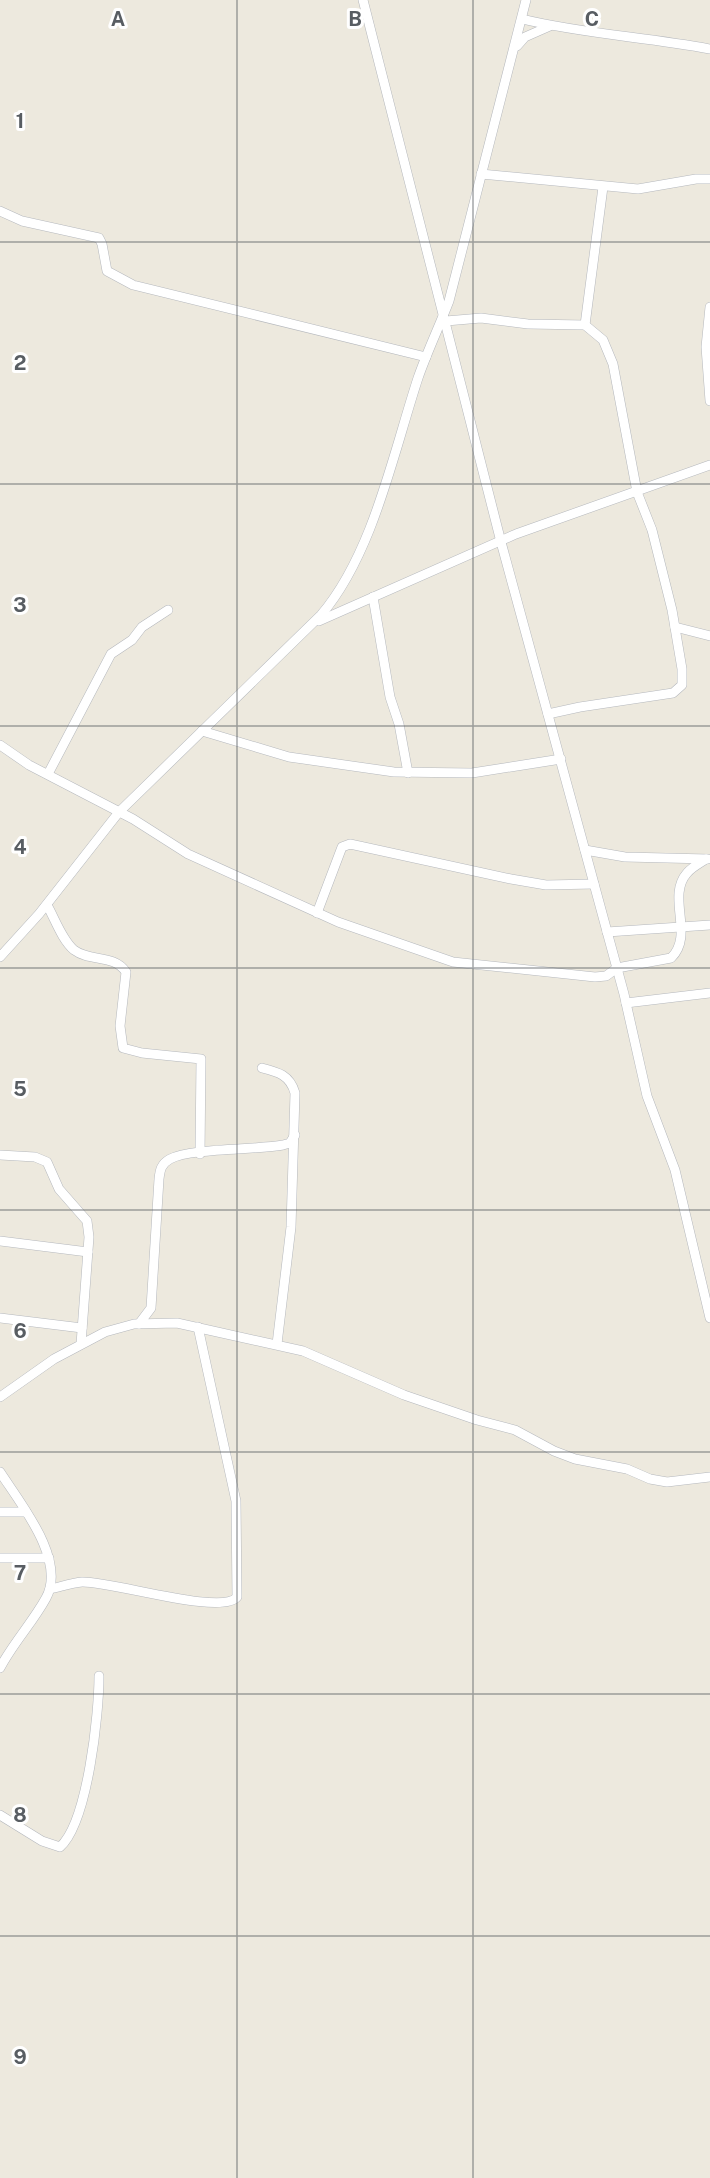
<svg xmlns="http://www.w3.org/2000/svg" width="710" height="2178" font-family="'Public Sans',sans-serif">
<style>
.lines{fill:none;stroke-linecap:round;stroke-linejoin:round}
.minor-casing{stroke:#b5b8bd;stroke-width:10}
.minor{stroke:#fff;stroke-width:9}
.grid{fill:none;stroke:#585d62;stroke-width:1.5;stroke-opacity:0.55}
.grid-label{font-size:20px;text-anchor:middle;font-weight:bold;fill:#585d62;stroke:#fff;stroke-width:6;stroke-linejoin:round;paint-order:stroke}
</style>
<rect width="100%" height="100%" fill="#ede9de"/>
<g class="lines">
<defs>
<g id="minor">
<polyline points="363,0 501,542 624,994 647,1096 675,1170 710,1318"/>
<path d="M 522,19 C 583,34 647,37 710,49"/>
<polyline points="517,46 525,37 550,26"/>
<polyline points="481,174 638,189 696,179 710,179"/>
<polyline points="0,211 22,221 99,238 102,244 107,271 133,285 426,357"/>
<polyline points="710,307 706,347 710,401"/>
<polyline points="446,321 481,318 528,324 585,325 603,340 613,364 637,492 652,530 672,610 682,669 682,685 673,693 580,707 548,714"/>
<polyline points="585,325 603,187"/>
<polyline points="373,597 390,697 399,724 408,773"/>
<polyline points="319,621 516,534 710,465"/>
<polyline points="675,627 710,636"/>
<polyline points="202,731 289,757 394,772 472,773 561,759"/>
<path d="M 0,745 L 29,765 L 133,819 L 188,854 L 338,922 L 453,962 L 595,977 L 606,976 L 617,968 L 671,958 C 695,935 666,897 687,873 C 692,867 700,863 706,859"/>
<polyline points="48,774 111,654 132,640 142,627 168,610"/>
<polyline points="585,850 625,857 708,859"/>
<path d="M 47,905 C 55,919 62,940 74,950 C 90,962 114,954 126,972 L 120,1026 L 123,1048 L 142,1053 L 201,1059 L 200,1154"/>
<polyline points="317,913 342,847 350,844 511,879 546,885 594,884"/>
<polyline points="607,932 710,925"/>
<path d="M 0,957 L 39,914 L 119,812 L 321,615 C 373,554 393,454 418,378 C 427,352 439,327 449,301 L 526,0"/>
<polyline points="626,1003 710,993"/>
<path d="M 262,1068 C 278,1072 290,1075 295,1093 L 291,1227 L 277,1344"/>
<polyline points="0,1155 35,1157 47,1162 59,1189 87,1221 89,1237 81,1344"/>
<polyline points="0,1241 88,1252"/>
<polyline points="0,1318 82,1328"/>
<path d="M 139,1324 L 151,1308 L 159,1179 C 160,1170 161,1164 170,1159 C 190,1148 256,1150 283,1145 L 290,1143 L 295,1135"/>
<polyline points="0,1397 54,1359 105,1332 134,1324 177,1323 303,1351 404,1395 477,1420 515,1430 554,1451 575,1459 627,1469 650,1479 667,1482 710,1477"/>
<path d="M 0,1472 C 20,1503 67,1560 46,1598 C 33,1622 13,1643 0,1668"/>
<polyline points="0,1512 26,1512"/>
<polyline points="0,1558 49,1558"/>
<path d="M 50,1589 C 60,1587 71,1583 82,1582 C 112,1581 222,1616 237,1597 L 236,1501 L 198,1327"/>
<path d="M 0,1815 L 42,1841 L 60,1847 C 88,1822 99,1713 99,1676"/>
</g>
</defs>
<use href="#minor" class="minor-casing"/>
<use href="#minor" class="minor"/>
</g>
<path class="grid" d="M 237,0 L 237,2178M 473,0 L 473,2178M 0,242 L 710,242M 0,484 L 710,484M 0,726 L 710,726M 0,968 L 710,968M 0,1210 L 710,1210M 0,1452 L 710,1452M 0,1694 L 710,1694M 0,1936 L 710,1936"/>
<g class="grid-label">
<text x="118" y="26">A</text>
<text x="355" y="26">B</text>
<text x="592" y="26">C</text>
<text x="20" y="128">1</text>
<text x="20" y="370">2</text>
<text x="20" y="612">3</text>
<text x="20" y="854">4</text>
<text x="20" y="1096">5</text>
<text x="20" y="1338">6</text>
<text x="20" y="1580">7</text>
<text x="20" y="1822">8</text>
<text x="20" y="2064">9</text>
</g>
</svg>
